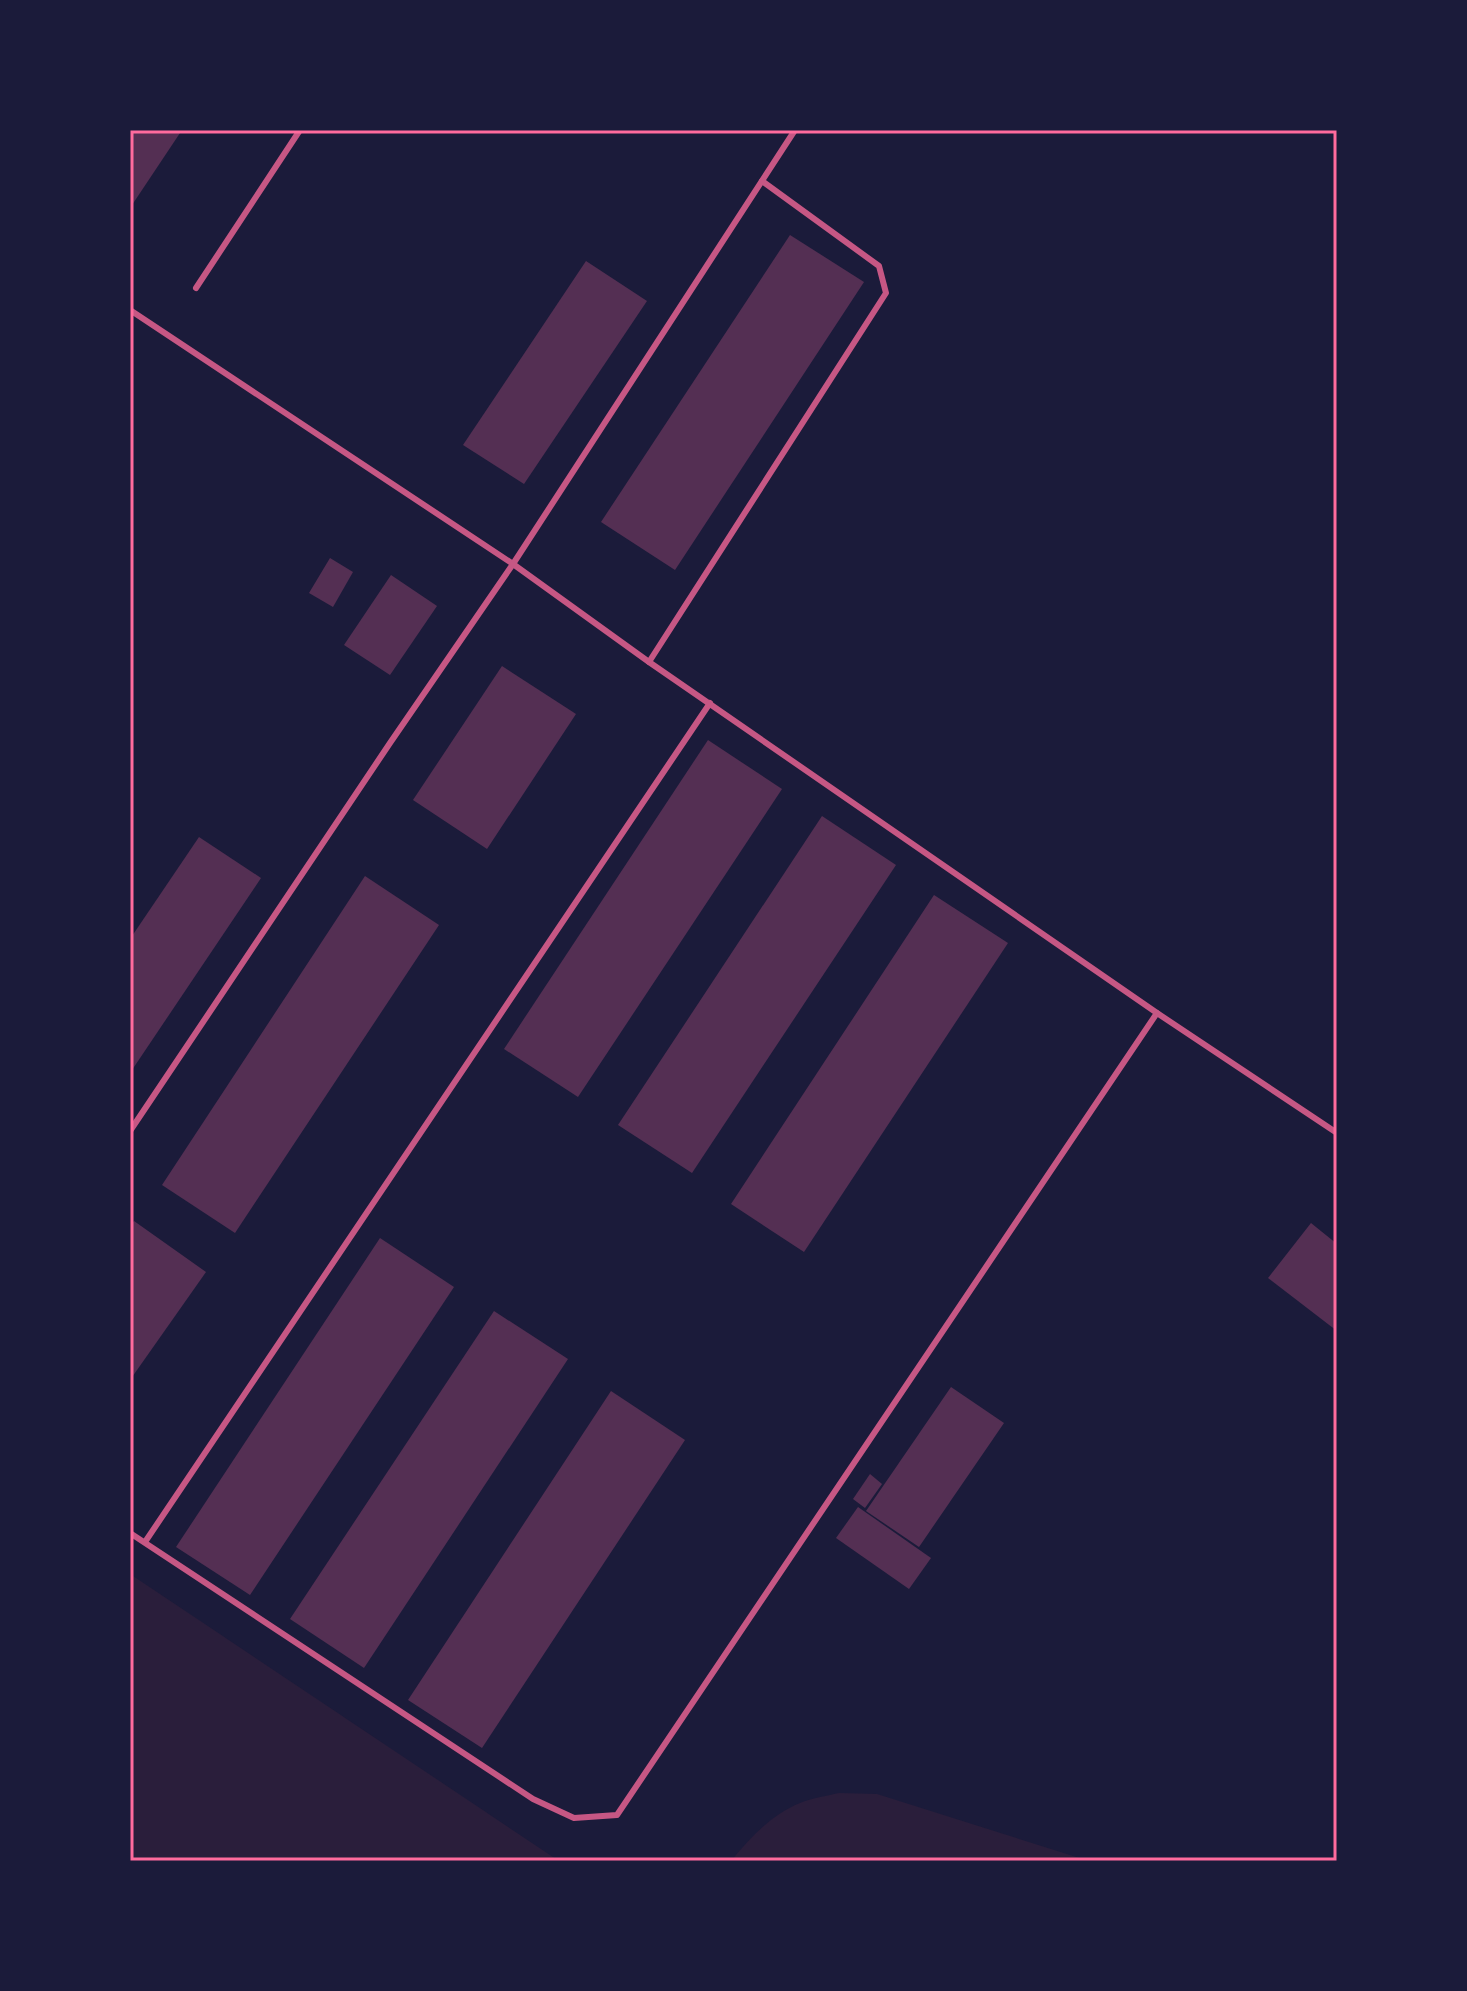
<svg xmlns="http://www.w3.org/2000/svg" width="1467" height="1991" font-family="Literata,serif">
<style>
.green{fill:#2a1e3b}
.building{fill:#542f53}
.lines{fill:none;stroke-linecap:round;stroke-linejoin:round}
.service{stroke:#c65784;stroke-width:6}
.neatline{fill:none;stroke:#ff6b9d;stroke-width:3}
</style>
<rect width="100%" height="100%" fill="#1b1b3a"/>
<g class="green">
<polygon points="130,1574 559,1861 130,1861"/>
<path d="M 839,1793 L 877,1794 L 1089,1861 L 731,1861 C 751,1837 771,1815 800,1803 C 812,1798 826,1796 839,1793 Z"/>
</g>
<g class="building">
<polygon points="130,130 182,130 130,208"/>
<polygon points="790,235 864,282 675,570 601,522"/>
<polygon points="586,261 647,301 524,484 463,445"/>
<polygon points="330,558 353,572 333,607 309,593"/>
<polygon points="391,575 437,606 390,675 344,645"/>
<polygon points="502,666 576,714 487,849 413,800"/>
<polygon points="708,740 782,789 578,1097 504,1049"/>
<polygon points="822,816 896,865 692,1173 618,1125"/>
<polygon points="199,837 261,878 130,1073 130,939"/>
<polygon points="365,876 439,925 235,1233 162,1185"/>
<polygon points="934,895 1008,943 804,1252 731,1204"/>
<polygon points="134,1221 206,1272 130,1380 130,1227"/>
<polygon points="1311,1223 1337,1244 1337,1331 1268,1278"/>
<polygon points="380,1238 454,1287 250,1595 176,1547"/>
<polygon points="494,1311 568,1359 364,1668 290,1619"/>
<polygon points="951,1387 1004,1423 919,1547 866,1511"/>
<polygon points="611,1391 685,1440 482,1748 408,1700"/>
<polygon points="870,1474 882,1484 865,1508 853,1499"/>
<polygon points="858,1507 931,1558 909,1589 836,1538"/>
</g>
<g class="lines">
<g class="service">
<polyline points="196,288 300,130"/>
<polyline points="130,310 513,564 649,662 1157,1013 1337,1133"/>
<polyline points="649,662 886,293 879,266 762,181"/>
<polyline points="130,1131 390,743 513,564 795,130"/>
<polyline points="130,1533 533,1799 574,1818 617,1815 1157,1013"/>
<polyline points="145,1542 710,703"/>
</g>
</g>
<rect width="1467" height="1991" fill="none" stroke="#1b1b3a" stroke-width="264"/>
<rect x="132" y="132" width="1203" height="1727" class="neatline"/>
</svg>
